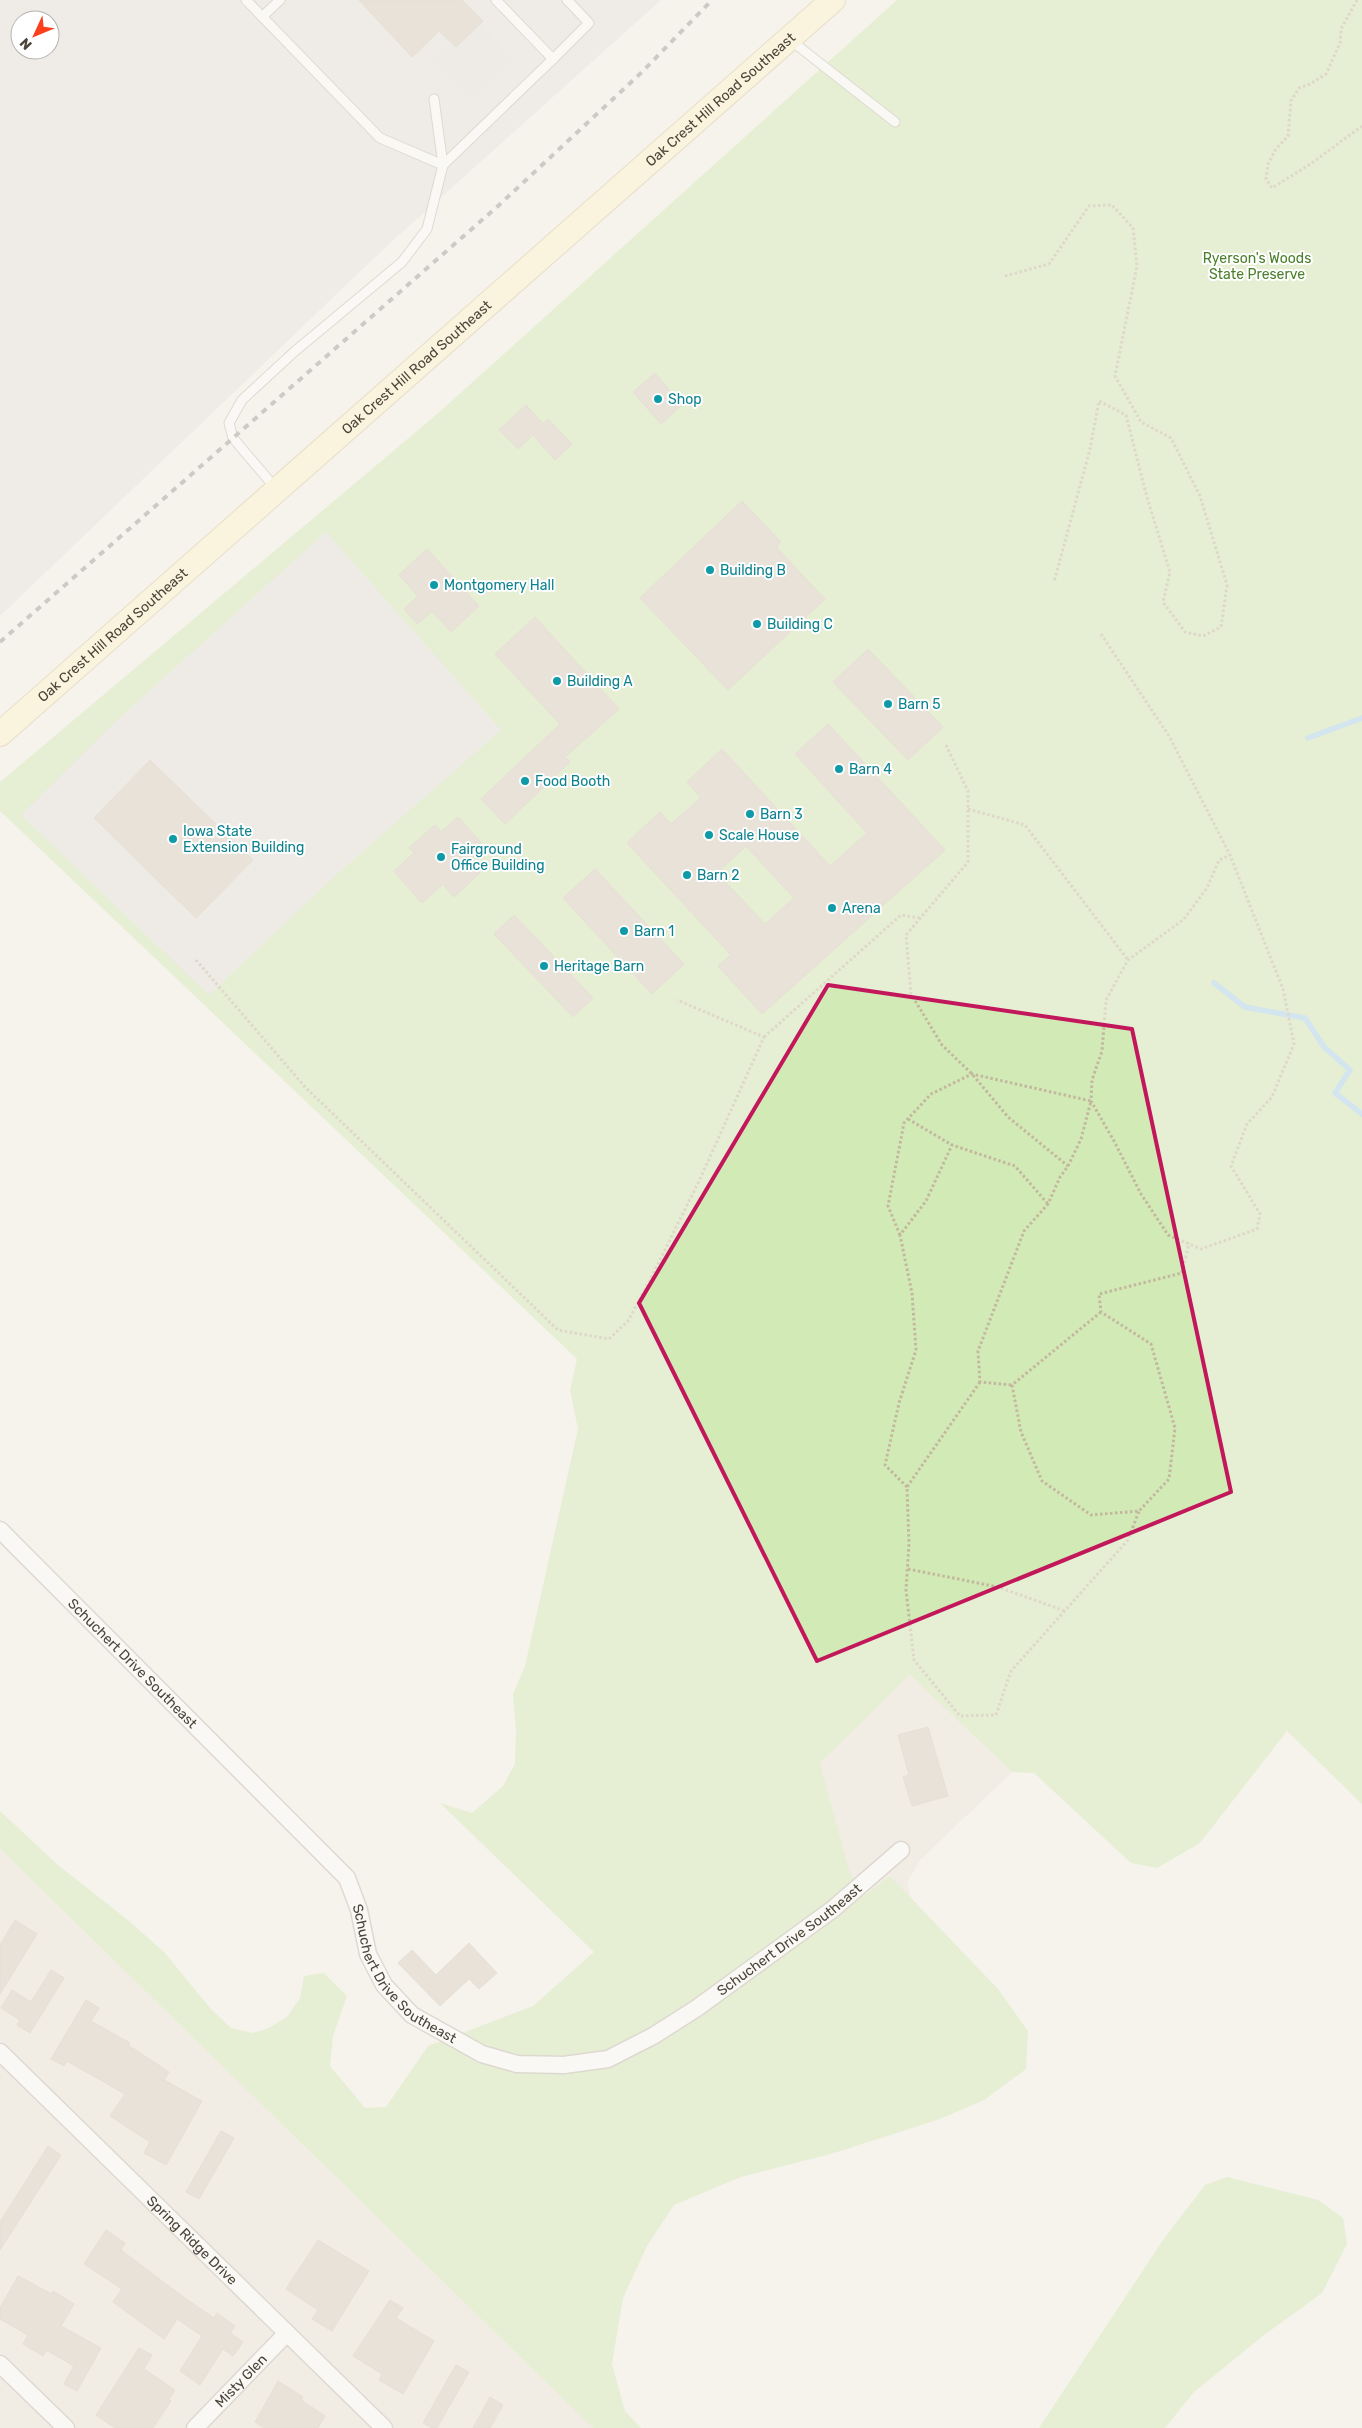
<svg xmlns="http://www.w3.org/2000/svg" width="1362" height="2428" font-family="Rubik,sans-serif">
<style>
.residential{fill:#eae5da}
.industrial{fill:#e6e2dd;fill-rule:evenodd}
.green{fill:#d2eab5}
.parking{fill:#e5e3e0}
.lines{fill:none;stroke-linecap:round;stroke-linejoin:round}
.stream{stroke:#a9d4f2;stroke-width:5.5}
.building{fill:#d8cfc1;stroke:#d3c7b4;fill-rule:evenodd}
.lane-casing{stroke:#c2bbae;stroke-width:11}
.street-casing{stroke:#c2bbae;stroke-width:19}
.secondary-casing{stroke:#d6c79b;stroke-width:26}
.path{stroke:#c4b79f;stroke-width:3;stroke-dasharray:2.5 2.5;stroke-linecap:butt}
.lane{stroke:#fff;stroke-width:9}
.street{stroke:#fff;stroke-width:16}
.secondary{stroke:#fff3cd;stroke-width:24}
.rail{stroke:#9a9a9a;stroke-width:4;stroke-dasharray:6 6;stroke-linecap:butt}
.marked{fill:none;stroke:#c2185b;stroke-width:4;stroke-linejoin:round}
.culture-dot{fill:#0f9aa8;stroke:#fff;stroke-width:2}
.labels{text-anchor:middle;stroke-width:4;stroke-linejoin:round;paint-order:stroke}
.street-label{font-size:14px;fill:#4b4439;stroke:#fff}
.park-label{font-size:14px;fill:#4a7f2a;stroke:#fff}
.culture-label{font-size:14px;fill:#0d838f;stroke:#fff;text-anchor:start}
</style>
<rect width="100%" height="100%" fill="#f6f3ec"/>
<g class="residential">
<polygon points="910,1675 1012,1772 920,1860 907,1883 911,1899 890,1876 861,1897 849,1870 820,1763"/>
<polygon points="0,1849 593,2428 0,2428"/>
</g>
<path class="industrial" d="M 0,0 L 661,0 L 389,244 L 0,616 ZM 20,20 L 50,20 L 50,50 L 20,50 Z"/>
<g class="green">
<polygon points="897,0 1362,0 1362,1804 1287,1731 1200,1843 1157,1868 1131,1863 1034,1773 1012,1772 910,1675 820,1763 849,1870 862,1897 890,1876 998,1989 1028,2031 1026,2069 984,2100 940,2119 834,2153 741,2177 674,2205 647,2246 623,2298 612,2364 625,2411 641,2428 593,2428 0,1849 0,1811 58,1865 129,1921 164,1952 211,2009 231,2028 253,2033 267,2029 287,2017 300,1998 304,1976 324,1973 347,1996 333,2036 330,2066 365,2108 386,2107 428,2046 533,2006 594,1952 440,1803 472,1813 503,1786 515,1764 516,1732 513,1694 525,1666 578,1429 570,1390 577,1359 0,811 0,782 436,415"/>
<polygon points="1227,2177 1318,2200 1343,2218 1347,2244 1322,2293 1264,2335 1194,2392 1165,2428 1039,2428 1163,2240 1205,2185"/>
</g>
<g class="parking">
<polygon points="476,18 516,62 472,106 429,63"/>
<polygon points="326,532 501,730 336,875 209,995 21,815 116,721"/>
</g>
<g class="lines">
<g class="stream">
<polyline points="1308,738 1362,718"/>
<polyline points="1214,983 1245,1007 1305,1018 1324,1047 1350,1070 1335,1093 1362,1114"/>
</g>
</g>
<g class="building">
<polygon points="359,0 462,0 483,21 456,47 439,31 412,57"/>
<polygon points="655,373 682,405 661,424 633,392"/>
<polygon points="526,405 543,424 548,419 572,444 555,460 533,435 518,449 499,430"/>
<polygon points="742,501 781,542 776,547 825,599 728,690 640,598"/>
<polygon points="427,549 479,606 451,632 432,611 417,624 404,609 418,596 399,575"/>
<polygon points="535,617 619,709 565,757 570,762 505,824 481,799 560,724 495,654"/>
<polygon points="868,649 943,727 908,760 833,682"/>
<path d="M 828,724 L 945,850 L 762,1014 L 718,966 L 731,955 L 627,843 L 660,812 L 671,824 L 701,798 L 687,782 L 722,749 L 830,866 L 867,833 L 795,754 ZM 746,846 L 794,898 L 765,924 L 717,873 Z"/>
<polygon points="150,760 253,860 196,918 94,818"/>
<polygon points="458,817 485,847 469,861 480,873 454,897 443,884 422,903 394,871 414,853 409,848 435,825 441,832"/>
<polygon points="595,869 684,964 652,994 563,898"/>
<polygon points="514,915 593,998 573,1017 494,934"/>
<polygon points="928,1727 948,1796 912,1806 903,1777 909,1775 898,1735"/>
<polygon points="15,1920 37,1934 0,1994 0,1945"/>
<polygon points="469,1943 497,1973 479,1989 469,1979 440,2006 398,1963 412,1950 436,1975"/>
<polygon points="51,1970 64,1978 30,2033 17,2025 20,2020 1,2008 12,1990 31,2002"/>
<polygon points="86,2000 99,2008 91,2021 130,2043 128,2045 169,2072 164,2080 202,2101 166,2165 144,2153 150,2142 110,2116 125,2094 67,2061 64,2066 51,2059"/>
<polygon points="221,2131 234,2138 199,2199 186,2192"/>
<polygon points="48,2146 61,2155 0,2250 0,2222"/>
<polygon points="106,2230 125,2243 121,2250 186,2299 214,2318 217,2313 235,2326 230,2333 243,2342 233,2356 223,2349 200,2385 180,2371 202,2336 177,2319 164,2339 113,2302 122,2289 84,2264"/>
<polygon points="318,2240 369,2271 332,2331 312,2319 318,2310 286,2289"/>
<polygon points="18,2276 52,2294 53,2291 74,2304 61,2326 101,2348 77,2391 64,2384 74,2366 46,2350 43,2356 23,2344 28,2335 0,2319 0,2308"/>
<polygon points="390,2300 403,2308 396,2318 434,2341 403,2394 379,2380 382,2374 353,2356"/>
<polygon points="139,2348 152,2355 144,2369 175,2390 169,2399 171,2401 153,2428 115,2428 96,2415"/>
<polygon points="456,2365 469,2372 437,2428 432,2428 423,2423"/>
<polygon points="278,2381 303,2397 301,2400 325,2416 318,2428 264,2428 255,2422"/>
<polygon points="490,2397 503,2405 490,2428 473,2428"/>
</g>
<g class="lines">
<defs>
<g id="lane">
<polyline points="246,0 380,138 443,165"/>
<polyline points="262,17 280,0"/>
<polyline points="789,39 895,122"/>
<polyline points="553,59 589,23 567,0"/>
<polyline points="443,165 553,59 496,0"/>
<polyline points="277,490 233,438 229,423 242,400 294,352 402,262 427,229 443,165 434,99"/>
</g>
<g id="street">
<path id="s1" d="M 0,1530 L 347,1878 L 359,1910 L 368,1954 L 384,1985 L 412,2015 L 482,2054 L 517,2064 L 564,2065 L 608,2059 L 653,2036 L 697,2008 L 833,1909 L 901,1850"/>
<path id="s2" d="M 0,2052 L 384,2428"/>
<polyline points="0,2364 66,2428"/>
<path id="s3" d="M 195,2428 L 287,2333"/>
</g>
<g id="secondary">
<path id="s4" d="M 0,734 L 833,0"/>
</g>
</defs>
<use href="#lane" class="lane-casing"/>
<use href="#street" class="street-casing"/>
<use href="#secondary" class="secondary-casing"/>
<g class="path">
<polyline points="1357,0 1341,29 1340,43 1326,74 1310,84 1299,88 1291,101 1288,136 1276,149 1268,164 1266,179 1272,188 1312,163 1362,126"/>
<polyline points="1005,276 1049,264 1089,206 1112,205 1133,228 1137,266 1115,376 1141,422 1171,438 1200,496 1227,585 1221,627 1203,636 1185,632 1163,602 1170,572 1146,494 1126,415 1099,401 1090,449 1054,582"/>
<polyline points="1101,634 1169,736 1230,855 1283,989 1294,1044 1272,1097 1247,1124 1231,1166 1260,1214 1257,1229 1201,1249 1168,1235 1141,1194 1114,1141 1091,1101 1092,1080 1102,1051 1106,1000 1128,960 1183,920 1207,888 1219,860 1230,855"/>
<polyline points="946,745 968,791 968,862 906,935 911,994 942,1045 972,1074 1008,1117 1068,1166"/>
<polyline points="968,809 1025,825 1128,960"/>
<polyline points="196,960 305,1087 558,1330 609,1339 628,1321 650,1280 700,1179 764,1037 677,1000"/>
<polyline points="764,1037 901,915 920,918"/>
<polyline points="908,1119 952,1145"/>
<polyline points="900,1235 888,1206 904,1123 931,1094 972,1074 1091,1101 1081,1139 1068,1166 1060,1177 1048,1204 1024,1231 978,1351 980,1382 1012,1385"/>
<polyline points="1101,1312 1012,1385 1021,1432 1042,1481 1091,1515 1139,1511 1169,1479 1175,1428 1151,1344 1101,1312 1099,1294 1182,1273 1189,1243"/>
<polyline points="980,1382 907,1487 909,1544 906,1590 914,1660 960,1716 996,1715 1011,1671 1128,1540 1139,1511"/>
<polyline points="907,1487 885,1465 899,1403 916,1350 912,1293 900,1235 926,1201 952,1145 1015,1166 1048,1204"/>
<polyline points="908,1569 998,1587 1065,1611"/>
</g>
<use href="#lane" class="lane"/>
<use href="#street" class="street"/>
<use href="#secondary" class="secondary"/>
<polyline class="rail" points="0,642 498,206 642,72 712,0"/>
</g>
<path d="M0 0H1362V2428H0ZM 828,985 L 1132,1029 L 1231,1492 L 817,1661 L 639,1303 Z" fill="#f6f3ec" fill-opacity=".55" fill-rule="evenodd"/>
<path class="marked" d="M 828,985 L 1132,1029 L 1231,1492 L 817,1661 L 639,1303 Z"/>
<g class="culture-dot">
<circle cx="658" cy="399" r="5"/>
<circle cx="710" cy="570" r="5"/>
<circle cx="434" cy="585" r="5"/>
<circle cx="757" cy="624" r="5"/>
<circle cx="557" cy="681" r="5"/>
<circle cx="888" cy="704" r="5"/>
<circle cx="839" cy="769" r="5"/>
<circle cx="525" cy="781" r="5"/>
<circle cx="750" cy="814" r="5"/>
<circle cx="709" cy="835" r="5"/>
<circle cx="173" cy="839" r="5"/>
<circle cx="441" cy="857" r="5"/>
<circle cx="687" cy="875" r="5"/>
<circle cx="832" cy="908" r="5"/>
<circle cx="624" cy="931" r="5"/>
<circle cx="544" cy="966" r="5"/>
</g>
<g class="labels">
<g class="street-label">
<text dy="5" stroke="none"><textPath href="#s4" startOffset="960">Oak Crest Hill Road Southeast</textPath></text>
<text dy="5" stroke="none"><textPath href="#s4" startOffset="555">Oak Crest Hill Road Southeast</textPath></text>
<text dy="5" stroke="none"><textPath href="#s4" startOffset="150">Oak Crest Hill Road Southeast</textPath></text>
<text dy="5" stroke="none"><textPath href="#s1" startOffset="188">Schuchert Drive Southeast</textPath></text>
<text dy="5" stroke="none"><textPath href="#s1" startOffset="1072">Schuchert Drive Southeast</textPath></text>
<text dy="5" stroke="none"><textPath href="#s1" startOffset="608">Schuchert Drive Southeast</textPath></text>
<text dy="5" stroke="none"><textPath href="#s2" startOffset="269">Spring Ridge Drive</textPath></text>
<text dy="5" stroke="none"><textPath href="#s3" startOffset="66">Misty Glen</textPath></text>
</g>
<g class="park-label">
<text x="1257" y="263">Ryerson's Woods<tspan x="1257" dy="16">State Preserve</tspan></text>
</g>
<g class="culture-label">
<text x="668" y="404">Shop</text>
<text x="720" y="575">Building B</text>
<text x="444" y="590">Montgomery Hall</text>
<text x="767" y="629">Building C</text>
<text x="567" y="686">Building A</text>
<text x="898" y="709">Barn 5</text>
<text x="849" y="774">Barn 4</text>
<text x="535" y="786">Food Booth</text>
<text x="760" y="819">Barn 3</text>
<text x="183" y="836">Iowa State<tspan x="183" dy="16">Extension Building</tspan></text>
<text x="719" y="840">Scale House</text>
<text x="451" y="854">Fairground<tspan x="451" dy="16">Office Building</tspan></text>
<text x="697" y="880">Barn 2</text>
<text x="842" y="913">Arena</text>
<text x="634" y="936">Barn 1</text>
<text x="554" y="971">Heritage Barn</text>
</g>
</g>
<g transform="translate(35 35) rotate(226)"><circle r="24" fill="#ffffff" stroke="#b7b4b0"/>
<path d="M0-4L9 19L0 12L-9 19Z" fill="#fc3f1d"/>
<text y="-8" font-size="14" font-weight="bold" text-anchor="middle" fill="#4b4439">N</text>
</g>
</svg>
